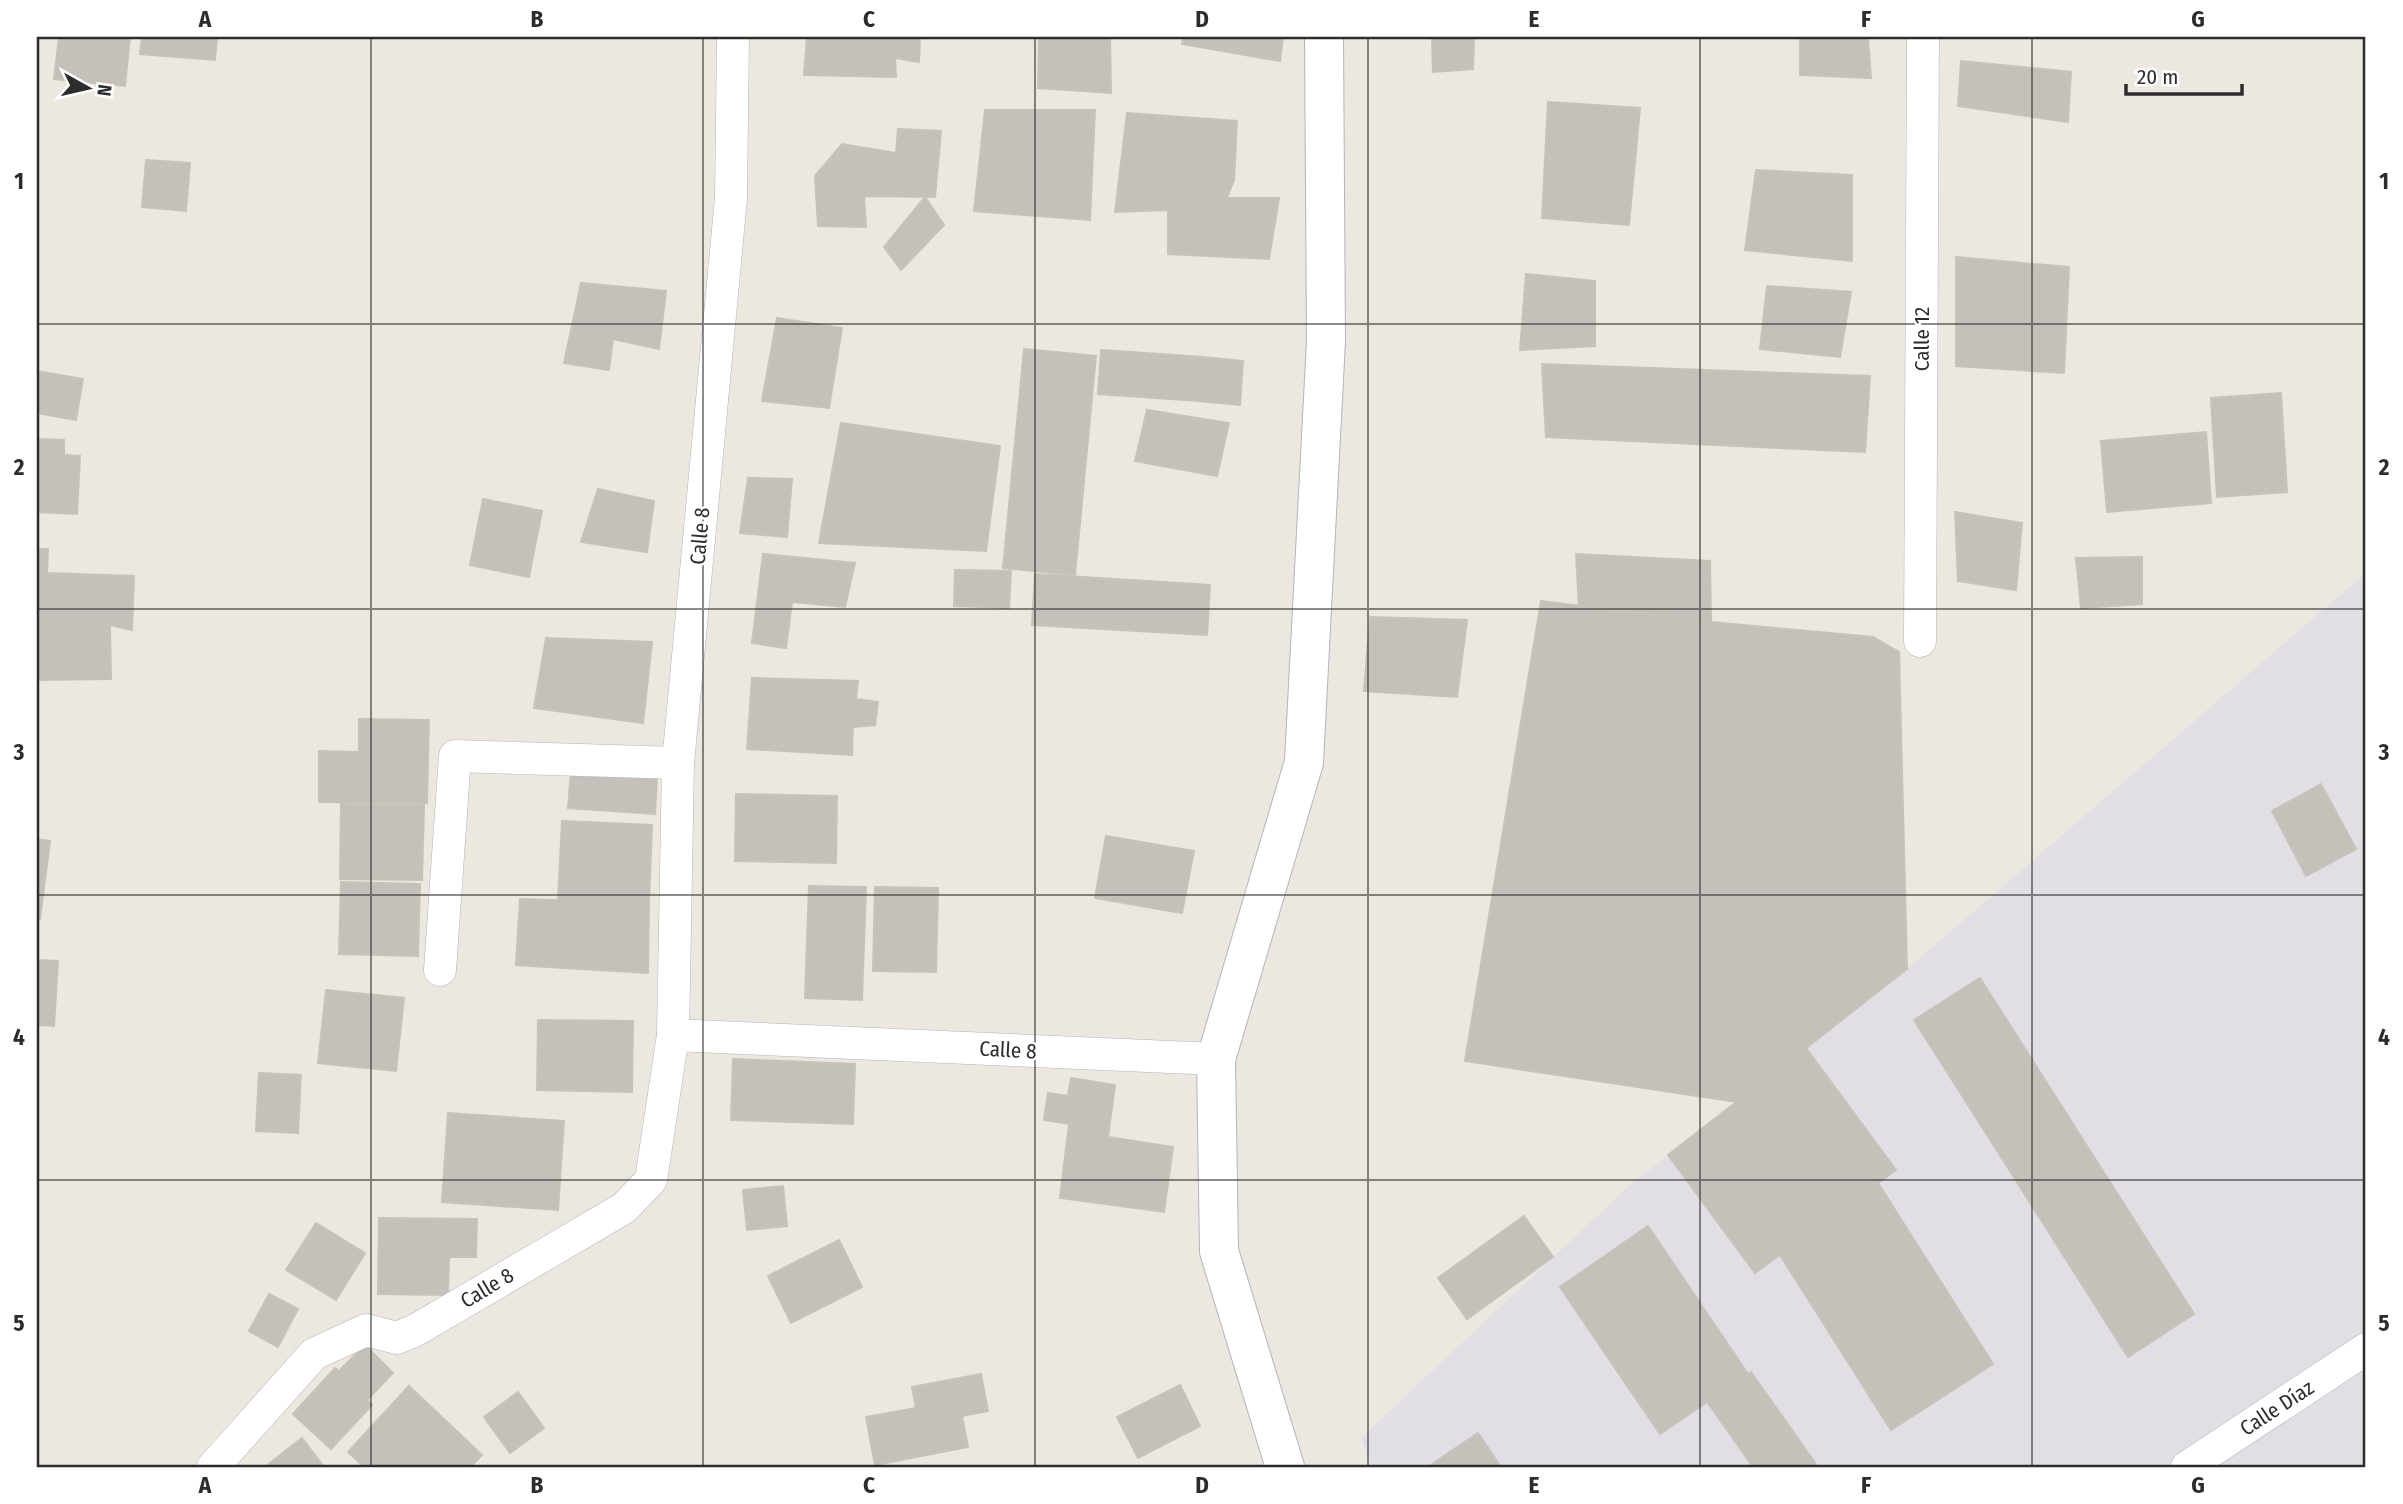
<svg xmlns="http://www.w3.org/2000/svg" width="2403" height="1504" font-family="'Fira Sans Condensed',sans-serif">
<style>
.industrial{fill:#e1dfe5}
.building{fill:#c5c1ba;stroke:#c8c2b9;stroke-width:2}
.lines{fill:none;stroke-linecap:round;stroke-linejoin:round}
.street-casing{stroke:#b2b5be;stroke-width:33}
.secondary-casing{stroke:#b2b5be;stroke-width:40}
.street{stroke:#fff;stroke-width:32}
.secondary{stroke:#fff;stroke-width:38}
.grid{fill:none;stroke:#2c2c2c;stroke-width:2;stroke-opacity:0.55}
.labels{text-anchor:middle;stroke-width:5;stroke-linejoin:round;paint-order:stroke}
.street-label{font-size:21px;fill:#2c2c2c;stroke:#fff}
.neatline{fill:none;stroke:#2c2c2c;stroke-width:2.5}
.grid-label{font-size:23px;text-anchor:middle;font-weight:bold;fill:#2c2c2c}
</style>
<rect width="100%" height="100%" fill="#ece7df"/>
<polygon class="industrial" points="2366,573 2366,1467 1372,1467 1361,1438 1629,1186 1907,969"/>
<g class="building">
<polygon points="59,37 130,37 125,86 54,79"/>
<polygon points="142,37 217,37 215,60 140,54"/>
<polygon points="807,37 920,37 919,62 895,58 896,77 804,75"/>
<polygon points="1039,37 1110,37 1111,93 1038,88"/>
<polygon points="1183,37 1283,37 1280,61 1182,44"/>
<polygon points="1432,37 1474,37 1473,69 1433,72"/>
<polygon points="1800,37 1868,37 1871,78 1800,75"/>
<polygon points="1961,61 2071,72 2068,122 1958,106"/>
<polygon points="1548,102 1640,108 1629,225 1542,218"/>
<polygon points="985,110 1095,110 1090,220 974,211"/>
<polygon points="1127,113 1237,121 1234,180 1168,176 1167,210 1115,212"/>
<polygon points="898,129 941,131 935,197 864,196 866,227 818,226 815,176 842,144 896,153"/>
<polygon points="146,160 190,163 186,211 142,207"/>
<polygon points="1756,170 1852,175 1852,261 1745,250"/>
<polygon points="1168,176 1234,180 1227,198 1279,198 1269,259 1168,254"/>
<polygon points="925,197 944,225 901,270 884,247"/>
<polygon points="1956,257 2069,267 2064,373 1956,366"/>
<polygon points="1526,274 1595,281 1595,346 1520,350"/>
<polygon points="581,283 666,291 659,349 613,339 609,370 564,363"/>
<polygon points="1767,286 1851,292 1840,357 1760,349"/>
<polygon points="777,318 842,328 829,408 762,401"/>
<polygon points="1024,349 1096,356 1075,575 1003,568"/>
<polygon points="1101,350 1202,357 1199,401 1098,394"/>
<polygon points="1202,357 1243,361 1240,405 1199,401"/>
<polygon points="1542,364 1870,376 1865,452 1546,437"/>
<polygon points="37,371 83,379 76,420 37,413"/>
<polygon points="2281,393 2287,492 2217,497 2211,398"/>
<polygon points="1147,410 1229,423 1217,476 1135,461"/>
<polygon points="841,423 1000,446 986,551 819,543"/>
<polygon points="2206,432 2211,503 2107,512 2101,441"/>
<polygon points="37,439 64,440 64,455 80,456 77,514 37,512"/>
<polygon points="748,478 792,479 787,537 740,533"/>
<polygon points="598,489 654,501 647,552 581,542"/>
<polygon points="483,499 542,511 529,577 470,565"/>
<polygon points="1955,512 2022,523 2016,590 1958,581"/>
<polygon points="37,549 48,549 47,573 134,576 132,630 110,625 37,626"/>
<polygon points="763,554 855,563 845,607 792,602 786,648 752,643"/>
<polygon points="1576,554 1710,561 1711,622 1579,607"/>
<polygon points="2142,557 2142,604 2081,608 2076,558"/>
<polygon points="955,570 1011,571 1009,608 954,606"/>
<polygon points="1035,574 1210,585 1207,635 1032,625"/>
<polygon points="1541,601 1711,622 1873,637 1899,652 1907,969 1737,1102 1465,1061"/>
<polygon points="1370,617 1467,620 1457,697 1364,691"/>
<polygon points="110,625 111,679 37,680 37,626"/>
<polygon points="546,638 652,642 643,723 534,708"/>
<polygon points="752,678 858,681 856,699 878,702 875,725 853,727 852,755 747,749"/>
<polygon points="359,719 429,720 427,803 319,802 319,751 359,752"/>
<polygon points="571,771 657,778 655,814 568,808"/>
<polygon points="2321,784 2356,849 2306,876 2272,811"/>
<polygon points="736,794 837,796 836,863 735,861"/>
<polygon points="341,804 424,805 422,880 340,879"/>
<polygon points="562,821 652,825 649,903 558,900"/>
<polygon points="1106,836 1194,851 1182,913 1095,898"/>
<polygon points="37,839 50,841 40,919 37,918"/>
<polygon points="341,882 420,884 418,956 339,954"/>
<polygon points="809,886 866,887 862,1000 805,998"/>
<polygon points="875,887 938,888 936,972 873,971"/>
<polygon points="520,899 649,903 648,973 516,965"/>
<polygon points="37,960 58,961 54,1026 37,1025"/>
<polygon points="1980,978 2194,1314 2128,1357 1914,1020"/>
<polygon points="326,990 404,998 396,1071 318,1063"/>
<polygon points="538,1020 633,1021 632,1092 537,1090"/>
<polygon points="1806,1048 1896,1170 1755,1273 1668,1155"/>
<polygon points="733,1059 855,1064 853,1124 731,1120"/>
<polygon points="259,1073 301,1075 298,1133 256,1131"/>
<polygon points="1071,1078 1115,1085 1108,1137 1173,1147 1164,1212 1060,1198 1069,1124 1044,1120 1048,1093 1068,1096"/>
<polygon points="448,1113 564,1121 558,1210 442,1202"/>
<polygon points="1878,1183 1993,1364 1891,1430 1780,1255"/>
<polygon points="783,1186 787,1226 747,1230 743,1190"/>
<polygon points="1524,1216 1553,1257 1467,1319 1438,1278"/>
<polygon points="379,1218 477,1219 476,1257 449,1257 448,1295 378,1294"/>
<polygon points="316,1223 365,1253 336,1300 286,1270"/>
<polygon points="1648,1226 1748,1374 1660,1434 1560,1287"/>
<polygon points="839,1240 862,1287 791,1323 768,1276"/>
<polygon points="269,1294 298,1309 278,1347 249,1331"/>
<polygon points="365,1345 393,1373 367,1400 372,1405 331,1449 293,1414 335,1368 339,1371"/>
<polygon points="1751,1372 1818,1467 1753,1467 1708,1403"/>
<polygon points="981,1374 988,1411 962,1416 968,1447 875,1465 866,1417 916,1408 912,1387"/>
<polygon points="1180,1385 1200,1426 1138,1458 1117,1417"/>
<polygon points="409,1386 482,1455 470,1467 364,1467 348,1452"/>
<polygon points="518,1392 544,1428 510,1453 484,1417"/>
<polygon points="1478,1433 1501,1467 1428,1467"/>
<polygon points="302,1438 324,1467 265,1467"/>
</g>
<g class="lines">
<defs>
<g id="street">
<polyline points="1920,641 1923,37"/>
<polyline points="440,970 455,756 678,763"/>
<polyline points="673,1035 1216,1059"/>
<polyline points="213,1467 314,1354 366,1330 397,1338 416,1330 624,1208 651,1180 673,1035 678,763 731,198 733,37"/>
<polyline points="2187,1467 2366,1349"/>
</g>
<polyline id="secondary" points="1285,1467 1219,1251 1216,1059 1304,762 1326,341 1324,37"/>
</defs>
<use href="#street" class="street-casing"/>
<use href="#secondary" class="secondary-casing"/>
<use href="#street" class="street"/>
<use href="#secondary" class="secondary"/>
</g>
<path class="grid" d="M 371,37 L 371,1467M 703,37 L 703,1467M 1035,37 L 1035,1467M 1368,37 L 1368,1467M 1700,37 L 1700,1467M 2032,37 L 2032,1467M 37,324 L 2366,324M 37,609 L 2366,609M 37,895 L 2366,895M 37,1180 L 2366,1180"/>
<g class="labels">
<g class="street-label">
<text transform="translate(1922 339) rotate(-90)" y="7">Calle 12</text>
<text transform="translate(700 536) rotate(-85)" y="7">Calle 8</text>
<text transform="translate(1008 1050) rotate(3)" y="7">Calle 8</text>
<text transform="translate(487 1288) rotate(-31)" y="7">Calle 8</text>
<text transform="translate(2277 1408) rotate(-33)" y="7">Calle Díaz</text>
</g>
</g>
<rect width="2403" height="1504" fill="none" stroke="#ffffff" stroke-width="77"/>
<g transform="translate(88 88) rotate(98)" stroke="#ffffff" stroke-width="5" paint-order="stroke">
<path d="M0-5L12 26L0 18L-12 26Z" fill="#2c2c2c"/>
<text y="-10" font-size="19" font-weight="bold" text-anchor="middle" fill="#2c2c2c">N</text>
</g>
<path d="M2126 84v10h116v-10" fill="none" stroke="#2c2c2c" stroke-width="3.5"/>
<text x="2137" y="84" font-size="21" fill="#2c2c2c" stroke="#ffffff" stroke-width="5" paint-order="stroke">20 m</text>
<rect x="38" y="38" width="2326" height="1428" class="neatline"/>
<g class="grid-label">
<text x="205" y="27">A</text>
<text x="537" y="27">B</text>
<text x="869" y="27">C</text>
<text x="1202" y="27">D</text>
<text x="1534" y="27">E</text>
<text x="1866" y="27">F</text>
<text x="2198" y="27">G</text>
<text x="19" y="189">1</text>
<text x="2384" y="189">1</text>
<text x="19" y="475">2</text>
<text x="2384" y="475">2</text>
<text x="19" y="760">3</text>
<text x="2384" y="760">3</text>
<text x="19" y="1045">4</text>
<text x="2384" y="1045">4</text>
<text x="19" y="1331">5</text>
<text x="2384" y="1331">5</text>
<text x="205" y="1493">A</text>
<text x="537" y="1493">B</text>
<text x="869" y="1493">C</text>
<text x="1202" y="1493">D</text>
<text x="1534" y="1493">E</text>
<text x="1866" y="1493">F</text>
<text x="2198" y="1493">G</text>
</g>
</svg>
